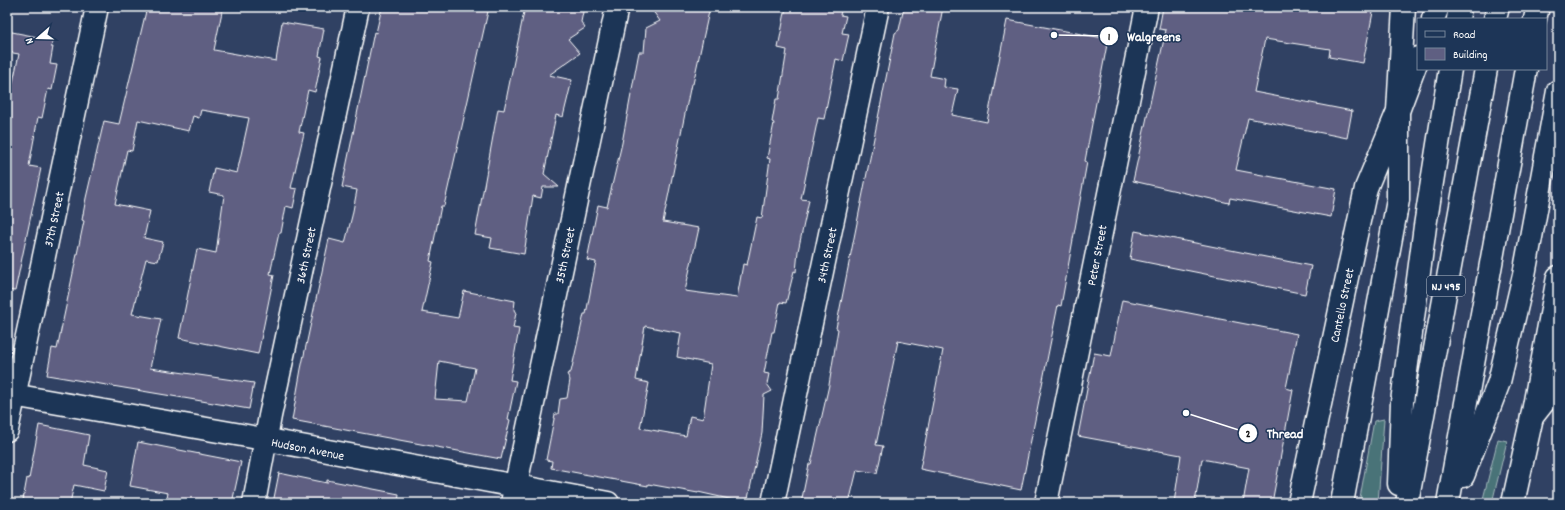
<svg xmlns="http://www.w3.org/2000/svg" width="1565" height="510" font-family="Dekko,sans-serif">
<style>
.green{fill:#4a7378;stroke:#a4b9bc}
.building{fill:#5f5f82;stroke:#fff;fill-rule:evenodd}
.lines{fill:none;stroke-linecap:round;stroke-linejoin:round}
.minor-casing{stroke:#fff;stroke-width:25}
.major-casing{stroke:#fff;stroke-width:25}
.highway-casing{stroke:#fff;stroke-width:25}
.minor{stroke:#1d3557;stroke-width:22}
.major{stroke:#1d3557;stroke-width:22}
.highway{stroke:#1d3557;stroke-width:22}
.labels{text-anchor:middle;stroke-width:3;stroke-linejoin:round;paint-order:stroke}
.shield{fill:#1d3557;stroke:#bbc2cd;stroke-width:1}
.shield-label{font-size:12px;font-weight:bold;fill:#fff}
.street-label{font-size:13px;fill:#fff;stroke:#1d3557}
.leader{fill:none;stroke:#fff;stroke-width:1.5}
.callout-dot{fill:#fff;stroke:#1d3557;stroke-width:1.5}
.mark-label{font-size:12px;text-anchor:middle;font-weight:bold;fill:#111}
.callout-label{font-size:14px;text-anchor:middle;font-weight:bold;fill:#fff;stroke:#1d3557;stroke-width:3;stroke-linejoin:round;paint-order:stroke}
</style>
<rect width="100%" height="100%" fill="#304163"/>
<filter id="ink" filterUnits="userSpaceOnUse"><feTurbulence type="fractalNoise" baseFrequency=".025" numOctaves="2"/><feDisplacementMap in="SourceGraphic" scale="8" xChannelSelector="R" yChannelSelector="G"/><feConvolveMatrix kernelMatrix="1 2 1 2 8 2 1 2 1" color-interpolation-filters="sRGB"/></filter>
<g filter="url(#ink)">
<g class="green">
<polygon points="1384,419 1378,503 1359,503 1374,421"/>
<polygon points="1498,439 1507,441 1492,503 1482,503"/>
</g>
<g class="building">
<polygon points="147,7 223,7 214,50 276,61 282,22 324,29 319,56 322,57 315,92 308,90 299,132 304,133 291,188 297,189 293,208 286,206 281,233 279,233 270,274 274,275 258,354 179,338 197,249 216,253 224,195 209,192 214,168 237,173 249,118 201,110 199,118 193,116 189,131 138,120 132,151 127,150 115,204 150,211 144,238 163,242 158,261 146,259 132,314 161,319 150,368 254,383 249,409 47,375 52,348 57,349 84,221 82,220 86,198 104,121 119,124"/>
<path d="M 382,7 L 489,7 L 444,206 L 441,206 L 430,261 L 433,262 L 422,312 L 458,318 L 464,291 L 515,301 L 514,310 L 516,313 L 513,328 L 519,329 L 510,380 L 516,381 L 508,419 L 510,420 L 501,459 L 292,420 L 301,369 L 329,239 L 345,243 L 352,216 L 357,190 L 342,187 L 374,32 L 376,33 ZM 439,361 L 475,368 L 468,401 L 435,399 Z"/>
<polygon points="525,7 584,7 581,22 585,28 568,39 580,53 549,75 572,80 563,117 556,115 544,174 559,187 543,187 541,198 533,196 524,254 490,248 492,238 475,235 498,109 504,110"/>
<path d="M 650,7 L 710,7 L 693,84 L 691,84 L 663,222 L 699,228 L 685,291 L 737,298 L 743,264 L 747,265 L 757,217 L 762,218 L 770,159 L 767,158 L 774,123 L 772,122 L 776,99 L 779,99 L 787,50 L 778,48 L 786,7 L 842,7 L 840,15 L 846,16 L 842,33 L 849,34 L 843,61 L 836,59 L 824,119 L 818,118 L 801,199 L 809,200 L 798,251 L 796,272 L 794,271 L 786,303 L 780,302 L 774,332 L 772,332 L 764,373 L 769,374 L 767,384 L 772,391 L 764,395 L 762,433 L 747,503 L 698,492 L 698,493 L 648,484 L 648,486 L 551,468 L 552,461 L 546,460 L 555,414 L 558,414 L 560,399 L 567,398 L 570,380 L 567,374 L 571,372 L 584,314 L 586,314 L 596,262 L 587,260 L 598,205 L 607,207 L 622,143 L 638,57 L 639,52 L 644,52 L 646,28 L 660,21 ZM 645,326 L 681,333 L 677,357 L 711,364 L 703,419 L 690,416 L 686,436 L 640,428 L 649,383 L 636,380 Z"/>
<polygon points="904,7 943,7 930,76 945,79 944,87 958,89 952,115 987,122 1007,20 1108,39 1085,161 1087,162 1061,306 1058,305 1021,490 920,469 943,350 898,341 876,445 883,446 877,473 857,470 849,503 801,503 809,464 811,464 829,385 838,329 836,328 895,33 899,30"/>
<polygon points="1163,7 1374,7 1363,63 1329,57 1330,49 1265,39 1254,92 1352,111 1347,138 1248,118 1236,170 1336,189 1331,217 1230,198 1229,203 1133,181 1166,30 1159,29"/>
<polygon points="7,31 53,40 51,47 53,47 50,64 57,65 52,90 48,89 42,118 38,117 29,166 41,168 15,291 7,290 7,111 19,54 7,52"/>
<polygon points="1135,231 1311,266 1305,294 1130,259"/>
<polygon points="1122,300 1297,334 1286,388 1293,390 1272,503 1243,503 1249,468 1202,459 1195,503 1174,503 1181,455 1078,436 1094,353 1111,356"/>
<polygon points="39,425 89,435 84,465 108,470 104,491 74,485 70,503 36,503 23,500 27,478 29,479"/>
<polygon points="138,442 241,462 232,503 166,503 168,493 130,486"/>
<polygon points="279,473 327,483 327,480 399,494 398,503 273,503"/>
</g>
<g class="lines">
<defs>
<g id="minor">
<polyline points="7,394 247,436 608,503"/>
<polyline points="1532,417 1558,384"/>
<polyline points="7,430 97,7"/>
<polyline points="254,503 270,416 358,7"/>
<polyline points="512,503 617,7"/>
<polyline points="773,503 878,7"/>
<polyline points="1046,503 1147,7"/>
<polyline points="1299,503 1366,188 1398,111 1404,7"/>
</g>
<g id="major">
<polyline points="1433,19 1438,7"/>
<polyline points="1342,503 1398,200 1398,111 1418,58"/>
<polyline points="1513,503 1532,417 1558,277"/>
</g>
<g id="highway">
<polyline points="1458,19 1460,7"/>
<polyline points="1495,19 1498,7"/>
<polyline points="1535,19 1538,7"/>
<polyline points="1463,476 1499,382 1524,275 1558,91"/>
<polyline points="1399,484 1402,402 1425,226 1450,69"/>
<polyline points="1407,503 1486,69"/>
<polyline points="1448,503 1526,69"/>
</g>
</defs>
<use href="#minor" class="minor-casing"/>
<use href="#major" class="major-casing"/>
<use href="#highway" class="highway-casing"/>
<use href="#minor" class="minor"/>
<use href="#major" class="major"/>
<use href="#highway" class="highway"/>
</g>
</g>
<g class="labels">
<rect class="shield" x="1427" y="276" width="38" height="20" rx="3"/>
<g class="shield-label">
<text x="1446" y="290">NJ 495</text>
</g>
<g class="street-label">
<text transform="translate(53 219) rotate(-78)" y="5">37th Street</text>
<text transform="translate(305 255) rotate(-78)" y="5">36th Street</text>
<text transform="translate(564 255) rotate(-78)" y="5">35th Street</text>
<text transform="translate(826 255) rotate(-78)" y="5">34th Street</text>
<text transform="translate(1096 255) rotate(-79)" y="5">Peter Street</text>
<text transform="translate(1341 305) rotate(-78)" y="5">Cantello Street</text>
<text transform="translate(308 448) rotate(11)" y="5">Hudson Avenue</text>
</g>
</g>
<path class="leader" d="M1054 35L1109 36M1186 413L1248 433"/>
<g class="callout-dot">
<circle cx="1054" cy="35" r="4"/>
<circle cx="1186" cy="413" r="4"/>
<circle cx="1109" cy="36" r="10"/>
<circle cx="1248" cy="433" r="10"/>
</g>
<g class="mark-label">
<text x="1109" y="40">1</text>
<text x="1248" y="437">2</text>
</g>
<g class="callout-label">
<text x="1154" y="41">Walgreens</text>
<text x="1285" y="438">Thread</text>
</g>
<rect width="1565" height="510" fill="none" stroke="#1d3557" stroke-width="24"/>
<rect x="12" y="12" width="1541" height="486" fill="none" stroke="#fff" stroke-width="1.5" filter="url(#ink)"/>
<rect x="1417" y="18" width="130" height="52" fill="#1d3557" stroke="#77869a"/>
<rect x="1425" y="31" width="20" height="6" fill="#1d3557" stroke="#77869a"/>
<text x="1453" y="38" font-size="12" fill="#ffffff">Road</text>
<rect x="1425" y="48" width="20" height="12" fill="#5f5f82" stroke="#77869a"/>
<text x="1453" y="58" font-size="12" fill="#ffffff">Building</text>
<g transform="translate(38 38) rotate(250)" stroke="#1d3557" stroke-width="3" paint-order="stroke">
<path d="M0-3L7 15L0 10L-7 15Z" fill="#ffffff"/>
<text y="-6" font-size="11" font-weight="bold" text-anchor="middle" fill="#ffffff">N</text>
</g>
</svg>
